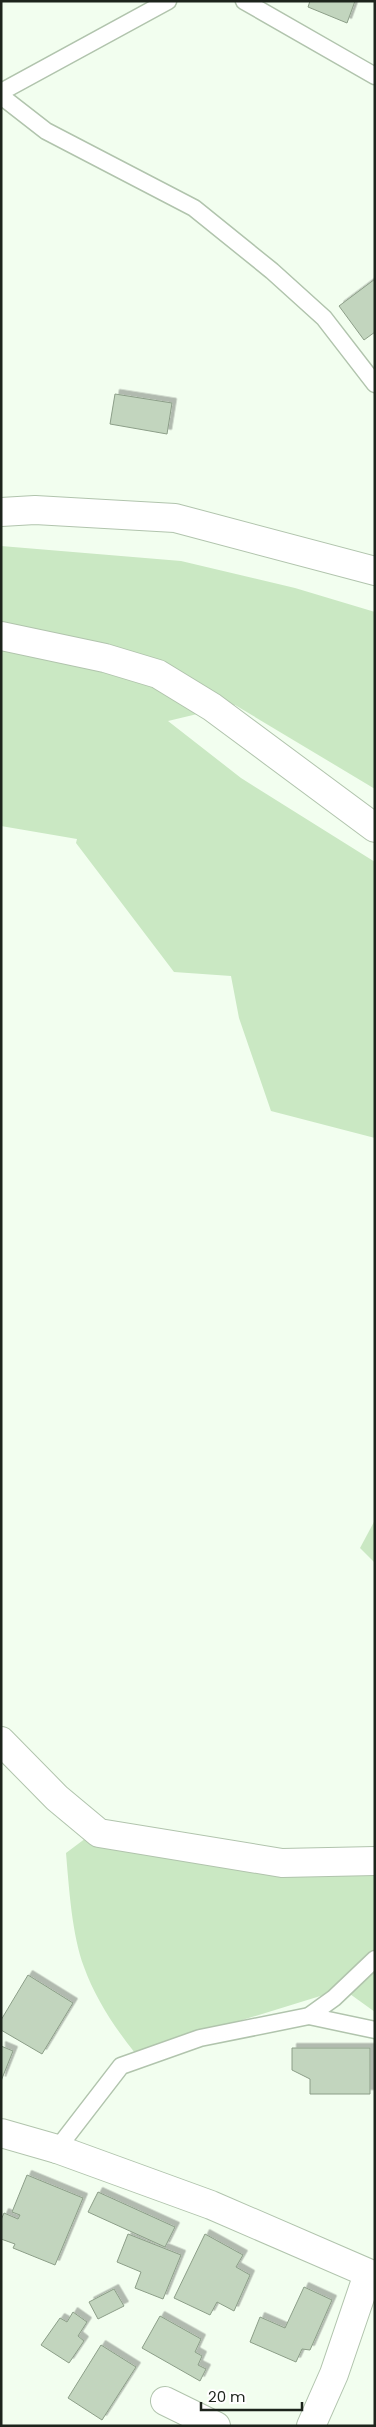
<svg xmlns="http://www.w3.org/2000/svg" width="376" height="2427" font-family="Poppins,sans-serif">
  <defs>
    <filter id="shadow"><feDropShadow dx="4.5" dy="-4.5" stdDeviation="0" flood-color="#0004"/></filter>
  </defs>
  <rect width="100%" height="100%" fill="#f2feef"/>
  <g fill="#cae8c3">
    <path d="M1,546L181,561L295,588L375,612V789L235,705L168,721L241,778L375,862V1138L271,1111L239,1018L231,976L174,972L76,843L77,839L1,826Z"/>
    <path d="M375,1520V1563L360,1548Z"/>
    <path d="M90,1835L375,1858V2012L343,1989L135,2053C115,2028 95,1998 84,1967C72,1935 69,1888 66,1853Z"/>
  </g>
  <g fill="#c2d5be" stroke="#8c9e88" filter="url(#shadow)">
    <path d="M310,1H355L347,23L308,7Z"/>
    <path d="M375,279V332L364,340L339,306Z"/>
    <path d="M115,394L172,403L167,434L110,424Z"/>
    <path d="M28,1975L73,2003L42,2054L1,2030V2020Z"/>
    <path d="M1,2046L13,2051L1,2081Z"/>
    <path d="M292,2048H370V2094H310V2079L292,2070Z"/>
    <path d="M27,2175L83,2198L55,2265L13,2248L15,2244L1,2239V2220L4,2213L18,2219L20,2215L12,2212Z"/>
    <path d="M98,2192L175,2227L165,2247L88,2212Z"/>
    <path d="M128,2234L181,2255L163,2299L135,2288L141,2272L117,2262Z"/>
    <path d="M205,2234L243,2255L236,2267L250,2275L234,2311L217,2302L210,2315L174,2298Z"/>
    <path d="M304,2287L332,2300L310,2350L302,2349L296,2362L250,2342L260,2317L285,2328Z"/>
    <path d="M114,2289L124,2306L98,2319L89,2302Z"/>
    <path d="M73,2312L87,2322L78,2336L84,2341L69,2363L41,2345L60,2318L67,2322Z"/>
    <path d="M160,2316L201,2339L195,2352L202,2356L198,2365L206,2369L200,2381L142,2348Z"/>
    <path d="M101,2345L136,2367L102,2420L68,2398Z"/>
  </g>
  <g fill="none" stroke-linecap="round" stroke-linejoin="round">
    <g stroke="#b1c4ad" stroke-width="19">
      <g id="service">
        <path d="M244,1L375,76"/>
        <path d="M1,92L168,1"/>
        <path d="M1,96L46,131L194,208L272,271L324,318L375,384"/>
        <path d="M309,2016L375,2030"/>
        <path d="M57,2149L121,2066L200,2038L309,2016L334,1998L375,1959"/>
      </g>
    </g>
    <g stroke="#b1c4ad" stroke-width="30">
      <g id="minor">
        <path d="M1,636L105,658L158,674L212,707L375,828"/>
        <path d="M1,1741L57,1798L99,1833L282,1863L375,1861"/>
        <path d="M1,2133L57,2149"/>
        <path d="M165,2401L216,2426"/>
        <path d="M311,2426L334,2374L368,2274"/>
      </g>
    </g>
    <g stroke="#b1c4ad" stroke-width="30">
      <g id="tertiary">
        <path d="M1,512L35,510L175,518L375,571"/>
        <path d="M57,2149L211,2205L375,2276"/>
      </g>
    </g>
    <use href="#service" stroke="#fff" stroke-width="16"/>
    <use href="#minor" stroke="#fff" stroke-width="28"/>
    <use href="#tertiary" stroke="#fff" stroke-width="28"/>
  </g>
  <rect width="376" height="2427" fill="none" stroke="#1d241c" stroke-width="5"/>
  <path d="M201 2402v8h101v-8" fill="none" stroke="#1d241c" stroke-width="2.5"/>
  <text x="208" y="2402" font-size="15" fill="#1d241c" stroke="#ffffff" stroke-width="4" paint-order="stroke">20 m</text>
</svg>
